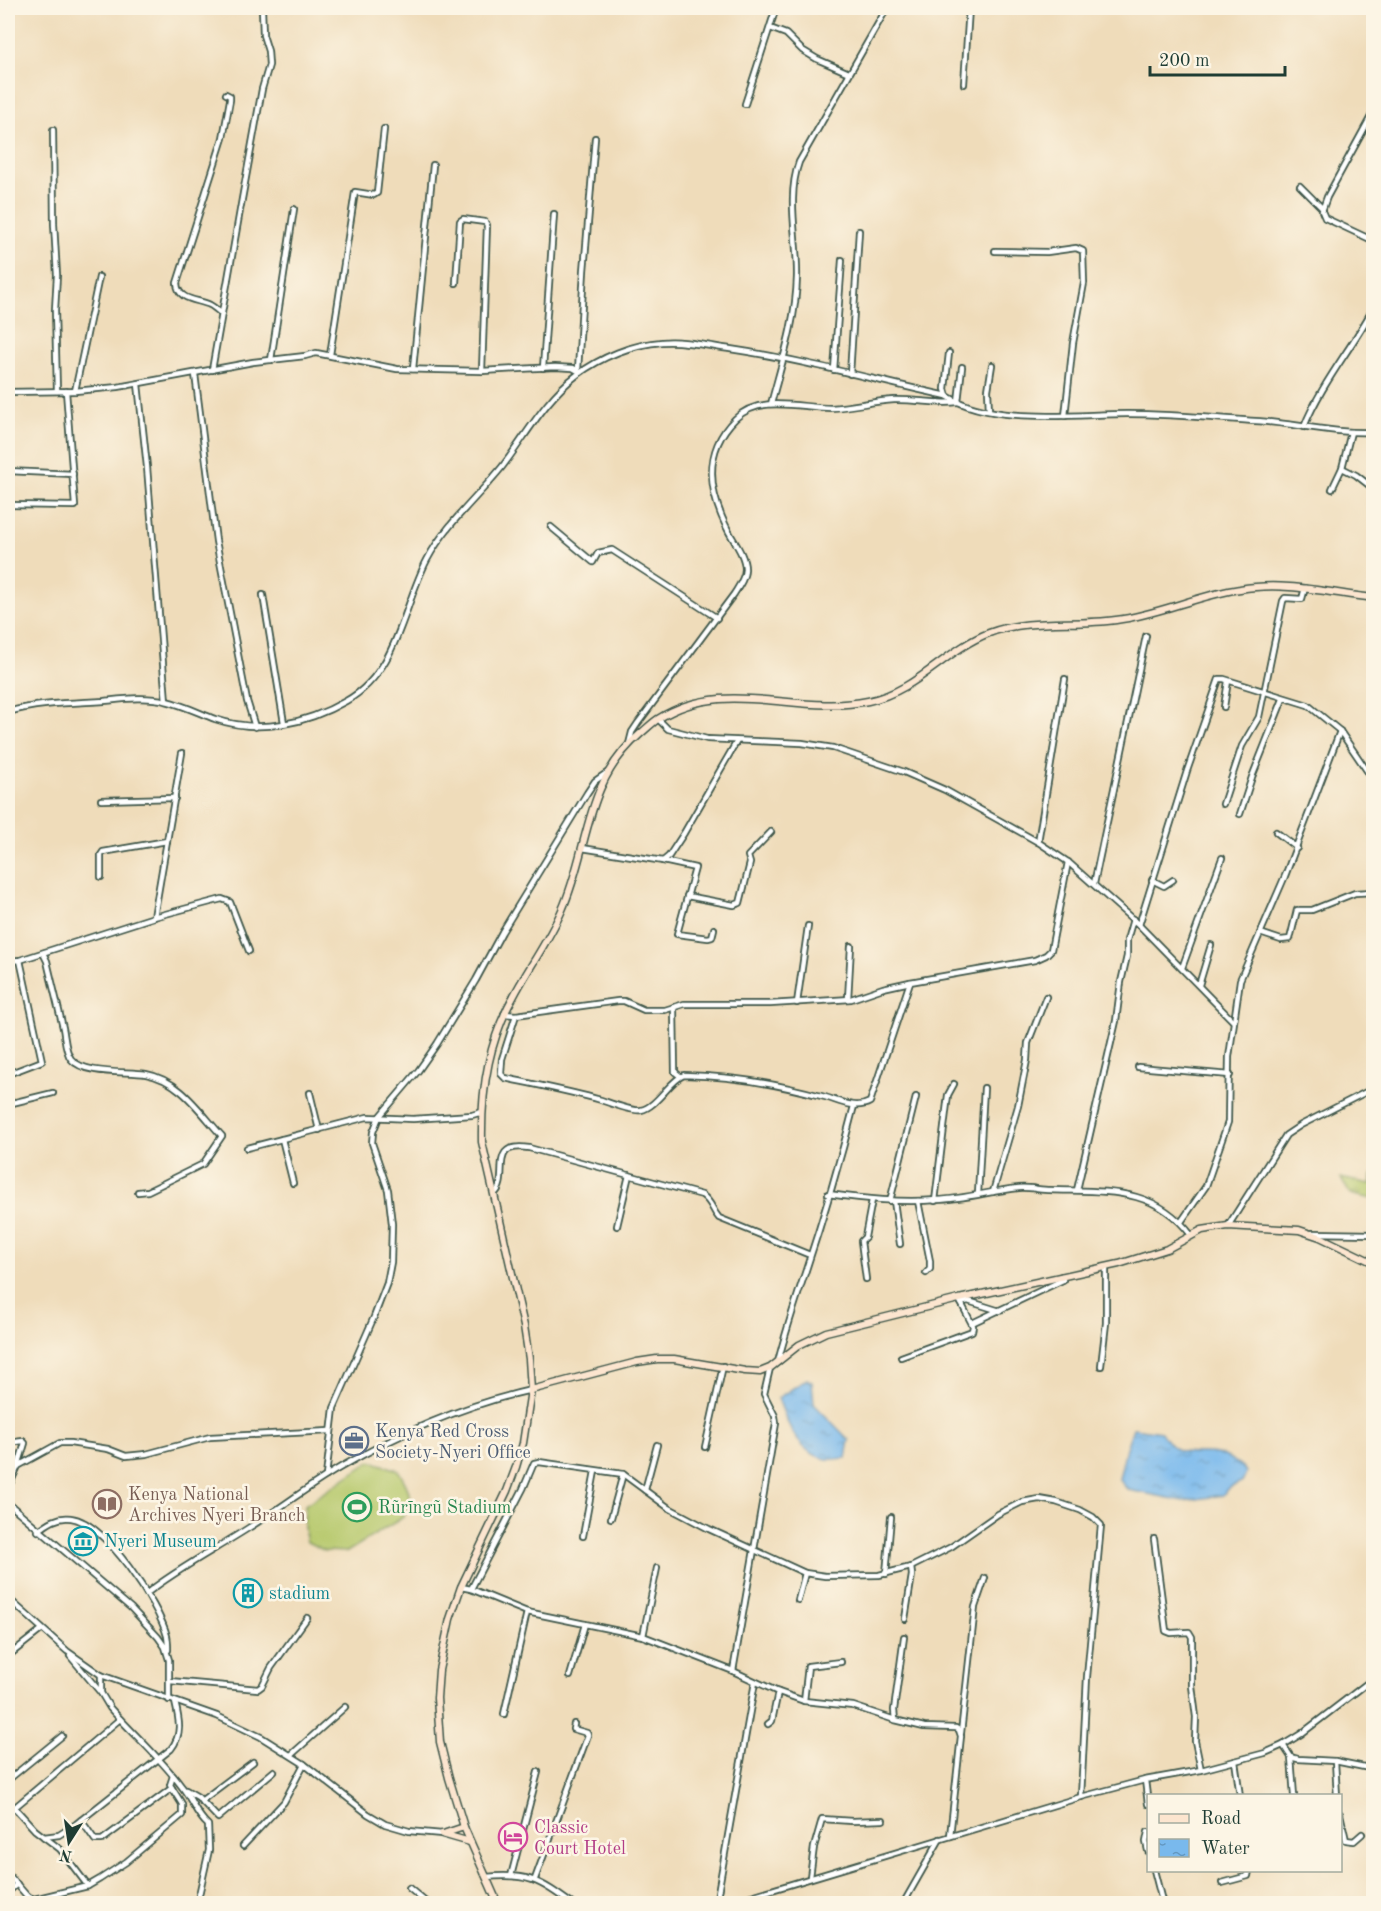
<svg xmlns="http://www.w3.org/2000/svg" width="1381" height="1911" font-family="'Old Standard TT',serif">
  <defs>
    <pattern id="grass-tufts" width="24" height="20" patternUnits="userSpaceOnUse" patternTransform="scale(1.5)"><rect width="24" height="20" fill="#b7c96d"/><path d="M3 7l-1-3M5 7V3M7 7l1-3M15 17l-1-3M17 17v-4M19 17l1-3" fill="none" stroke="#94a45a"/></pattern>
    <pattern id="water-ripples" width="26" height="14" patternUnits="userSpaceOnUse" patternTransform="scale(1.5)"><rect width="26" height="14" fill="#79b9ed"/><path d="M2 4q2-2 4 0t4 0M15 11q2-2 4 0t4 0" fill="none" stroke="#6398c1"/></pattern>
  </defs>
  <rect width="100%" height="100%" fill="#fcf5e5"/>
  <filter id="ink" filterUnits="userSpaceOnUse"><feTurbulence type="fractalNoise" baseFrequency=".0167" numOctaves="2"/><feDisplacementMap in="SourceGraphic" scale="12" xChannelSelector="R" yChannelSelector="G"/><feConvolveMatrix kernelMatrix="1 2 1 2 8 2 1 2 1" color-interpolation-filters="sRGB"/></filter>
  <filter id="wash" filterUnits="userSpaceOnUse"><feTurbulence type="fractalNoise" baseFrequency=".008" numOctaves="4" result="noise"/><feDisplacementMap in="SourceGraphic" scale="24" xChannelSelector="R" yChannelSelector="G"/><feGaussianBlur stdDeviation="1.35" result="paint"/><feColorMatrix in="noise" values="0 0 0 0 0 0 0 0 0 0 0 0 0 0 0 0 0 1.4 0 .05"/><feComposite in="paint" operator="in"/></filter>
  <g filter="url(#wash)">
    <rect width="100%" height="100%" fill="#efdcba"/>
    <path fill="url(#grass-tufts)" stroke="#6b8350" stroke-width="1.5" d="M1373,1173V1199L1350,1194L1341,1178L1370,1184Z"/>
    <path fill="#b7c96d" stroke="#6b8350" stroke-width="1.5" d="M371,1461L398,1470C408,1486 416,1501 402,1518L347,1552L325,1551L307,1542L304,1528L305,1505Z"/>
    <g fill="url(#water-ripples)" stroke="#4c7b90" stroke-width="1.5">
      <path d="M807,1379L812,1382L814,1404L849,1440L846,1458C840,1458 833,1460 827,1459C797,1453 787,1423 778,1398Z"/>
      <path d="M1133,1428L1161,1432C1181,1469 1205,1442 1232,1460C1238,1464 1242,1465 1246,1472L1243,1481L1227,1489L1223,1495L1184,1501L1128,1490L1119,1479L1126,1448Z"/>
    </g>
  </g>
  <g filter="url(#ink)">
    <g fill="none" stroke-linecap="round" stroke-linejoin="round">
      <g stroke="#3e5548" stroke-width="8">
        <g id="street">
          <path d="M770,28L786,34L802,50L817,59L849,73"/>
          <path d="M964,84L969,8"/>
          <path d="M745,104L776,8"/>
          <path d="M1374,111L1327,197L1322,211L1325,218L1374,241"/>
          <path d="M53,130L54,224L57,275L55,310L57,391"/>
          <path d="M1300,186L1322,208"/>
          <path d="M995,251L1047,252L1076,248L1083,251L1084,283L1073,343L1065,416"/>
          <path d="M456,283L460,221L463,219L485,222L487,225L482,371"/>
          <path d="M222,314C218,311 214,307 210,305C197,299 178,301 177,283L223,138L230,100V96L226,94"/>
          <path d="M330,355L355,192L374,195L377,193L384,129"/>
          <path d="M271,360L294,209"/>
          <path d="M543,368L554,214"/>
          <path d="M413,369L433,165"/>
          <path d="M212,370L242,199L262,89L269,65L268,51L263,35L262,8"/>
          <path d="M578,370L584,271L595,138"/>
          <path d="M834,370L842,260"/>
          <path d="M195,374L216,541L247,701L255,727"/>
          <path d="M850,374L859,231"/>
          <path d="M138,384L147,467L166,701"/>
          <path d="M75,391L99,277"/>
          <path d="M8,392L75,391L118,387L253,362L305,356L316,353L397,369L482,371L555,367L573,368L580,372"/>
          <path d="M947,396L945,389L949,353"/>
          <path d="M771,404C782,362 796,321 797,277C798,240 786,198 799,162L887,8"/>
          <path d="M989,411L988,390L992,365"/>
          <path d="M1304,427C1321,384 1352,348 1374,307"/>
          <path d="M1342,468L1356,475L1374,489"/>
          <path d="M8,471L73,474"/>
          <path d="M1332,489L1342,468L1351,432"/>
          <path d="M8,505L75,506L66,391"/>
          <path d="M551,527L593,562L598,553L612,550L717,618"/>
          <path d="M263,595L284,723"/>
          <path d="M1224,707L1228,681"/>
          <path d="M8,712C38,703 72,703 104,701C124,699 146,696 166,701C183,705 199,713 215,719C259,734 306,724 346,701C398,672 402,608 427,560C445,525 477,498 502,467C526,436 545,399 577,375C601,357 633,344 662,342C684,340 708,346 730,349C804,360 874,380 947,396C994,425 1075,414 1127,414C1170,414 1213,418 1255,421C1295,423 1334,434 1374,432"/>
          <path d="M658,719L668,729L707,739L802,743L833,748L904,772L945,790L1038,842L1068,862L1139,925L1233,1021"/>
          <path d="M629,744L632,732L638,723L734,594C739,586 745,578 745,569C745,556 735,543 729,532C709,494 702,452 735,419C760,394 800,408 831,408C853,407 873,401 894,400C915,399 936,405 958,402L962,367"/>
          <path d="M101,800L175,798"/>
          <path d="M1223,804L1242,746L1259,717L1283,601L1285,598L1302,599L1305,588"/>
          <path d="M1240,814L1252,777L1283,699"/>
          <path d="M1276,832L1297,848"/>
          <path d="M1038,842L1065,679"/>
          <path d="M582,848L663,861L669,856L684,833L737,741"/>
          <path d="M663,861L695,868L677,934L708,938L712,937L714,929"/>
          <path d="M101,877V855L103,852L167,841"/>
          <path d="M1152,880L1164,886L1173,880"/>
          <path d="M1094,884L1146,636"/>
          <path d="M687,896L734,905L740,903L750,863L748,856L771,832"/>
          <path d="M154,917L182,753"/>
          <path d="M1139,925L1187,771L1219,679H1224L1308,705L1340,731L1374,781"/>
          <path d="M1260,933L1281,940L1290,939L1297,910H1312L1355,893L1374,892"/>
          <path d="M43,953L47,961C52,983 58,1006 63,1028C65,1037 65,1051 71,1059C84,1075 126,1071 146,1074C180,1080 200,1112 222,1136L203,1164L148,1191L138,1192"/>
          <path d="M8,961L20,960L154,917L222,899L230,902L249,951"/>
          <path d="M1182,968L1222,858"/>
          <path d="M1199,985L1211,945"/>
          <path d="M848,999L851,946"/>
          <path d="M797,1003L808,926"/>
          <path d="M674,1007L675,1072L680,1076"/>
          <path d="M504,1014L516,1015L618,1001H624L644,1010H665L684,1004H770L851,999L883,988L910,982L1035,960L1046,955L1051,950L1068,862"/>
          <path d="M516,1015L502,1059L501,1074L505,1078C537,1085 569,1091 601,1100C610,1103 633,1112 641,1110C657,1107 670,1080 684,1075C733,1076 778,1084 825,1097C839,1101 856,1110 870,1102L910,982"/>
          <path d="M1138,1067L1230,1075"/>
          <path d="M8,1074L42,1061L20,960"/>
          <path d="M310,1093L319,1130"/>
          <path d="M8,1104L53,1093"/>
          <path d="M282,1139L293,1183"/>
          <path d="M247,1148L367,1117L413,1119L472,1115L482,1112"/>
          <path d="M1077,1190L1116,1021L1121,982L1127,956V940L1133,919"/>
          <path d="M993,1192L1018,1106L1027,1060L1028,1043L1046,997"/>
          <path d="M494,1194C512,1180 485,1141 529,1148L702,1195C713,1203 711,1209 719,1218L810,1255"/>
          <path d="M828,1194C865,1199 901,1203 937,1200C965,1199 991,1191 1019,1188C1029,1187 1040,1190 1050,1190C1106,1192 1154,1186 1191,1235"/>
          <path d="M978,1194L984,1088"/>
          <path d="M890,1201L916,1097"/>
          <path d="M894,1201L900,1244"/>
          <path d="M918,1201L930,1261V1269L926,1273"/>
          <path d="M935,1201L948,1095L954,1084"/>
          <path d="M1181,1222L1206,1186L1228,1122L1229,1057L1240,980L1285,876L1340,731"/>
          <path d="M617,1226L629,1175"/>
          <path d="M1228,1226L1286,1135L1301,1125L1374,1088"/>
          <path d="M1312,1233L1374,1234"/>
          <path d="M866,1279L861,1241L865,1237L872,1200"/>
          <path d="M961,1303L968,1301L1000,1311"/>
          <path d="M972,1323L1063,1280L1062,1276"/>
          <path d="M901,1357L972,1331L973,1326L959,1299"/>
          <path d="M778,1362C786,1330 796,1300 806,1270C824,1216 840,1161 854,1106"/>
          <path d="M1101,1366L1106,1323V1267"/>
          <path d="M8,1443L23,1441L25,1443L18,1466"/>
          <path d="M705,1447L723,1366"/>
          <path d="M326,1476L334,1408L374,1317L387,1283L391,1262L392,1224L388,1190L372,1143L373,1132L379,1117L418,1071L437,1044L476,980L502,932L587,793L595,781L608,772"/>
          <path d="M8,1488L18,1466L60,1443H70L108,1449L126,1456L146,1454L210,1437L330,1431"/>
          <path d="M645,1490L657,1445"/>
          <path d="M8,1503L131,1608L158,1637L165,1647L169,1660V1700"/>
          <path d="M611,1518L623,1474"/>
          <path d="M38,1531C48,1523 58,1516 71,1518C105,1522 159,1605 167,1636C168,1641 168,1646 168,1650"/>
          <path d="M583,1536L595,1471"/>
          <path d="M1154,1539L1166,1631L1171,1633L1189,1632L1192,1637V1686L1196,1717L1195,1741L1201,1770"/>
          <path d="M886,1574L891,1517"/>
          <path d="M461,1587L471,1589L527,1612L643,1636L733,1671L776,1691L804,1701L853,1706L895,1720L924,1727L956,1728L959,1730L961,1736L950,1836"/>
          <path d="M471,1589L523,1489L534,1463L539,1462L623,1474L669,1508L709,1529L805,1573L825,1576L879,1575L911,1567L951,1547L998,1514L1022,1502L1039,1499L1056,1502L1080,1510L1093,1517L1101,1525L1087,1677L1081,1797"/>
          <path d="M147,1593C179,1568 216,1549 250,1527C281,1508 310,1485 341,1467C400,1433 464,1405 531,1390"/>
          <path d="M8,1598L67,1651L101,1675L217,1716L261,1737L304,1764L368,1814L385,1824L409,1831L442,1834"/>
          <path d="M798,1600L805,1573"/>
          <path d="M905,1619L912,1575L911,1567"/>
          <path d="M643,1636L657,1568"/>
          <path d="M8,1656L41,1630"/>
          <path d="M70,1656L101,1693"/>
          <path d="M733,1671L776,1423L775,1416L764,1394L770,1368"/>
          <path d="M101,1675V1693L110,1708C133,1734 161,1758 182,1787C192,1799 196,1815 208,1825L209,1850L197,1904"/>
          <path d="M570,1676L585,1624"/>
          <path d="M170,1681L258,1689L262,1686L271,1668L307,1618"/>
          <path d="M804,1701L808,1666L841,1662"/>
          <path d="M504,1714L527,1612"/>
          <path d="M895,1720L894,1710L904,1637"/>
          <path d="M768,1724L772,1721L778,1692"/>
          <path d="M961,1733L975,1607L985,1578"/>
          <path d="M1283,1745L1291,1757L1298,1759L1335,1761L1374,1769"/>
          <path d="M291,1755L345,1707"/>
          <path d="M1291,1757L1294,1796"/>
          <path d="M1235,1761L1240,1796"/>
          <path d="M1335,1761L1337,1796"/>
          <path d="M8,1780L62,1736"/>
          <path d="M1145,1780L1148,1804"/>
          <path d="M186,1790L198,1797L218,1818L274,1771"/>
          <path d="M201,1801L253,1762"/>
          <path d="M14,1807L35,1830L60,1849L88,1886"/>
          <path d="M8,1813L120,1719"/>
          <path d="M1340,1814L1346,1840L1354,1841L1362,1834"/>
          <path d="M81,1820L95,1840H102L172,1788"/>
          <path d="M1148,1832L1146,1842L1148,1851"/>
          <path d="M44,1837L59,1835L76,1824L171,1749C183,1734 179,1719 175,1702"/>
          <path d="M243,1846L284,1802L304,1764"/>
          <path d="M1154,1870L1162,1901"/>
          <path d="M8,1874L27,1896L34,1899L88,1886L100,1879L126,1862L182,1815V1804L170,1785L173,1776"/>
          <path d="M511,1876L538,1772"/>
          <path d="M486,1877C528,1873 539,1880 572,1904"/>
          <path d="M810,1877L814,1847L822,1819L852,1821L883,1820"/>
          <path d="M535,1879L588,1735L587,1733L573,1729L574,1724"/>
          <path d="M1222,1883L1248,1876L1249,1870"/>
          <path d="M409,1888L428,1904"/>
          <path d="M8,1892L17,1884"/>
          <path d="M716,1904L755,1682"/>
          <path d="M725,1904L1081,1797L1145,1780L1201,1770L1265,1753L1283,1745L1301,1734L1374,1678"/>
          <path d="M903,1904L940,1839"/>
        </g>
      </g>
      <g stroke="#3e5548" stroke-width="9">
        <g id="secondary">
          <path d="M531,1390L637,1362L657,1359H674L745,1371L760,1372L770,1368L799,1345L826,1332L959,1299L1119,1264L1167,1249L1202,1230L1228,1226L1299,1230L1320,1237L1374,1263"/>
          <path d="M446,1833L464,1827"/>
          <path d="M442,1834L470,1842"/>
          <path d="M498,1904L464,1827L449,1778L440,1742L437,1698L439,1670L450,1619L461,1587L507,1491L516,1467L523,1443L531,1390L529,1359L524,1326L482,1142C481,1086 489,1038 517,990C532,963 550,938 562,910C590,847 583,784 640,734C646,729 652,723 658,719C726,676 796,716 868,701C917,691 945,650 989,633C1029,618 1074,626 1116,620C1158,615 1198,595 1240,589C1285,581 1329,593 1374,598"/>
        </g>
      </g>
      <use href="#street" stroke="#fff" stroke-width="4.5"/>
      <use href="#secondary" stroke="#fce5cf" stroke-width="6"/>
    </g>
  </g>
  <defs>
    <g id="office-ring" transform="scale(1.5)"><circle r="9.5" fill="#fcf5e5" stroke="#5c6f8a" stroke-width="1.5"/><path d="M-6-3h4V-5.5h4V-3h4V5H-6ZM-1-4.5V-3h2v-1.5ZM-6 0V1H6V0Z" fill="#5c6f8a"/></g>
    <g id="library-ring" transform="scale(1.5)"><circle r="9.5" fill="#fcf5e5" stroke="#8d6e63" stroke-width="1.5"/><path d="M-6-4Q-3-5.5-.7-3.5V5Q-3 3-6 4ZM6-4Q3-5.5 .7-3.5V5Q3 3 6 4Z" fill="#8d6e63"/></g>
    <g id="stadium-ring" transform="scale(1.5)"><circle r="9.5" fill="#fcf5e5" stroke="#2e9e5b" stroke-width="1.5"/><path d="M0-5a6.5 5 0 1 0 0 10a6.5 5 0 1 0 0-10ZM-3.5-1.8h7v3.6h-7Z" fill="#2e9e5b"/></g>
    <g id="museum-ring" transform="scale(1.5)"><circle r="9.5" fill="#fcf5e5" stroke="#0f9aa8" stroke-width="1.5"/><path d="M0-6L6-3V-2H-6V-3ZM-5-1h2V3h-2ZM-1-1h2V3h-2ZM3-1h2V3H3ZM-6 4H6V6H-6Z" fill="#0f9aa8"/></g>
    <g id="building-ring" transform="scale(1.5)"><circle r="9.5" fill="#fcf5e5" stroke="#0f9aa8" stroke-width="1.5"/><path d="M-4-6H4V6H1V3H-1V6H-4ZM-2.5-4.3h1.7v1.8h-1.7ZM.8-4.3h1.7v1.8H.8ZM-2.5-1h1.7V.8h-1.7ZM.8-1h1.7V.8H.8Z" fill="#0f9aa8"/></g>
    <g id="hotel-ring" transform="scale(1.5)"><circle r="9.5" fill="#fcf5e5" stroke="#d1479c" stroke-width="1.5"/><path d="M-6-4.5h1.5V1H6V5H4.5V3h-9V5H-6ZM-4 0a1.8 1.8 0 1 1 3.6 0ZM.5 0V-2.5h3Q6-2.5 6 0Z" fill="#d1479c"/></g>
  </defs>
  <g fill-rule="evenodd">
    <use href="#office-ring" x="354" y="1441"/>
    <use href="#library-ring" x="107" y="1504"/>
    <use href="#stadium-ring" x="357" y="1507"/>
    <use href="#museum-ring" x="83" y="1541"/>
    <use href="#building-ring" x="248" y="1593"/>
    <use href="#hotel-ring" x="513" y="1837"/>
  </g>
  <g text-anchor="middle" stroke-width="5" stroke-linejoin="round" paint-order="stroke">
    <g font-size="18" fill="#4e5e75" stroke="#fcf5e5" text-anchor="start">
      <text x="375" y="1437">Kenya Red Cross<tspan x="375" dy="21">Society-Nyeri Office</tspan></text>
    </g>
    <g font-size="18" fill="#785e54" stroke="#fcf5e5" text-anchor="start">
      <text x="128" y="1500">Kenya National<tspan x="128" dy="21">Archives Nyeri Branch</tspan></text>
    </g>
    <g font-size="18" fill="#27864d" stroke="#fcf5e5" text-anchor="start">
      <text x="378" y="1513">Rũrĩngũ Stadium</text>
    </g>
    <g font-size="18" fill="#0d838f" stroke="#fcf5e5" text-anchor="start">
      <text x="104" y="1547">Nyeri Museum</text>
      <text x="269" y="1599">stadium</text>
    </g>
    <g font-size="18" fill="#b23c85" stroke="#fcf5e5" text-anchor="start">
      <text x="534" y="1833">Classic<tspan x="534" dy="21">Court Hotel</tspan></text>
    </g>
  </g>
  <rect width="1381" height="1911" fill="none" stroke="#fcf5e5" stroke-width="30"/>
  <rect x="1147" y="1794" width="195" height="78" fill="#fcf5e5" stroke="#a4ab9e" stroke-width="1.5"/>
  <rect x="1159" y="1814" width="30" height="9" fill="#fce5cf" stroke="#a4ab9e" stroke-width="1.5"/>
  <text x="1201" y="1824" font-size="18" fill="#1f3d34">Road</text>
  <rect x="1159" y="1839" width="30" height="18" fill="url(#water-ripples)" stroke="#a4ab9e" stroke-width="1.5"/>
  <text x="1201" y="1854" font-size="18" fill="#1f3d34">Water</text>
  <g transform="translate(69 1842) rotate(192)" stroke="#fcf5e5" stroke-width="4.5" paint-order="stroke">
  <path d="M0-4.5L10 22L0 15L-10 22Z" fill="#1f3d34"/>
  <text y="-9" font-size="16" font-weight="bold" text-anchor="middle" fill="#1f3d34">N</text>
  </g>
  <path d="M1150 66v9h135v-9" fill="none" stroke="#1f3d34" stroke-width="3"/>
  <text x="1159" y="66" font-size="18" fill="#1f3d34" stroke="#fcf5e5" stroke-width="4.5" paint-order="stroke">200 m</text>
</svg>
